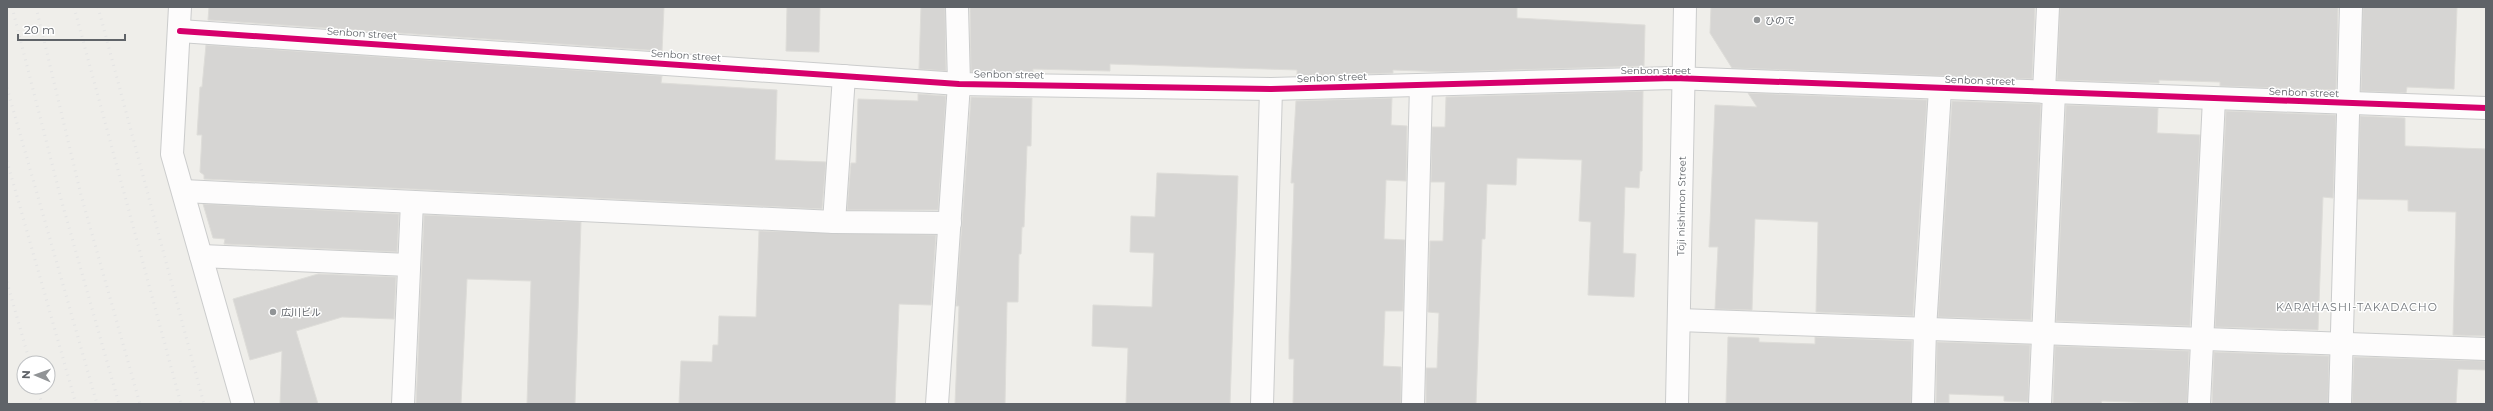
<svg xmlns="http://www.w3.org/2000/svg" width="2493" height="411" font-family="Montserrat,'Noto Sans JP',sans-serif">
  <rect width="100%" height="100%" fill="#efeeea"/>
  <g fill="#d6d5d3" stroke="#deddd9">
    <path d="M209,7H664L662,51L208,20Z"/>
    <path d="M787,7H820L819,52L786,51Z"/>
    <path d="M921,7H945L946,71L919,69Z"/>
    <path d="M970,7H1517V18L1645,25L1644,66L1447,72L1393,70V73L1297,76V70L1110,64V71L1033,69V73L971,72Z"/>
    <path d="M1711,7H2035L2032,79L1732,68L1710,33Z"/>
    <path d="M2060,7H2338L2336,90L2220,86V82L2159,80V83L2057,80Z"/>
    <path d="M2363,7H2457L2454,89L2407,87L2406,93L2361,91Z"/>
    <path d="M206,45L662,76L661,83L777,90L775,160L826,162L822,209L204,179V175L200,172L202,135H197L200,87H202Z"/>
    <path d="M1643,91L1642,171H1640L1639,188L1625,187L1623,253L1636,254L1634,297L1588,295L1591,222L1579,221L1582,160L1517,158L1516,185L1487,184L1485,239H1482L1476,404H1426V368H1437L1439,313L1428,312L1430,241H1443L1445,182H1431L1432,127H1445L1446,97Z"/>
    <path d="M1748,93L1927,100L1913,316L1816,312L1818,222L1755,219L1752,310L1715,309L1718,247H1709L1715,105L1757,107Z"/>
    <path d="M918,94L946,96L938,210H847L851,163H856L858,99L918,101Z"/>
    <path d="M971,97L1032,98L1031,146H1027L1024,227H1022L1021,254H1019L1018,302H1007L1005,404H955L959,306H956Z"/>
    <path d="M1392,98L1391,125L1407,126L1406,181L1386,180L1384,239L1405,240L1403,311H1385L1383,366L1401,367V404H1293L1294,359H1289V336L1294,183H1291L1296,101Z"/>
    <path d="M1952,101L2041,104L2031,320L1938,317Z"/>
    <path d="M2066,105L2158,108L2157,133L2200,135L2190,326L2056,321Z"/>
    <path d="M2226,111L2336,115L2333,198L2323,197L2318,330L2215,327Z"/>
    <path d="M2360,116L2405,118V146L2486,149V336L2453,335L2456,212L2408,211V200L2358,199Z"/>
    <path d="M1157,173L1238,176L1230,404H1126L1128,348L1092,346L1093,305L1152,307L1154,253L1130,252L1131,216L1155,217Z"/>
    <path d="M203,204L399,214L397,252L224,244L225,239L213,238Z"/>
    <path d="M424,215L581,222L575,404H527L531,281L467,279L461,404H416Z"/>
    <path d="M759,231L936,235L931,305L899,304L895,404H679L681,361L712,362L713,345H718L719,316L756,317Z"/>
    <path d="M318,274L396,277L394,319L342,317L296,331L318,404H280L282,351L250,360L233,299Z"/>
    <path d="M1728,337L1759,338V342L1815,344V337L1912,341L1911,404H1726Z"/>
    <path d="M1937,342L2030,345L2028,402L2004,401V396L1949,394V403H1936Z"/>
    <path d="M2055,346L2189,351L2187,404L2102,401L2101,404H2053Z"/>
    <path d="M2214,352L2329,356L2328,404H2212Z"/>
    <path d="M2354,357L2486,361V370L2458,369L2456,404H2352Z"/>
  </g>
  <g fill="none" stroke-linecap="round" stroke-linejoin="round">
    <g stroke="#cbcccc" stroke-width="24">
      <g id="minor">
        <path d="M180,7L172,154L243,404"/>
        <path d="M180,31L959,84L1271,89L1674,78L2486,108"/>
        <path d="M2044,92L2048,7"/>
        <path d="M183,191L834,222L950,223"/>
        <path d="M834,222L844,76"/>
        <path d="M201,256L409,265"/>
        <path d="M1679,320L2486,349"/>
        <path d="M403,404L412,202"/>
        <path d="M937,404L959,84L957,7"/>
        <path d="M1262,404L1271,89"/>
        <path d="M1413,404L1421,85"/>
        <path d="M1677,404L1685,7"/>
        <path d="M1923,404L1925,329L1940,89"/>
        <path d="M2040,404L2054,93"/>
        <path d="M2199,404L2214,99"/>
        <path d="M2340,404L2351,7"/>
      </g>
    </g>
    <use href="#minor" stroke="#fdfcfc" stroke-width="22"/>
    <g stroke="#e4e4e4" stroke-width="3" stroke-dasharray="1 5" stroke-linecap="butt">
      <path d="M12,7L61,199L119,404"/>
      <path d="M36,7L81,195L140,404"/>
      <path d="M74,7L181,404"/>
      <path d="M98,7L204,404"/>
      <path d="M7,88L97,404"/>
      <path d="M7,161L76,404"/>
      <path d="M7,282L30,363"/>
      <path d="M37,387L42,404"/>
    </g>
    <g stroke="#fff" stroke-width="8">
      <path id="cycleway" d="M180,31L959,84L1271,89L1674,78L2486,108"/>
    </g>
    <use href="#cycleway" stroke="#d6006c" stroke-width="6"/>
  </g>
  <g fill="#919496" stroke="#fff" stroke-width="1.5">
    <circle cx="1757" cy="20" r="4"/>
    <circle cx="273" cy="312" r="4"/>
  </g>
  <g text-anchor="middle" stroke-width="3" stroke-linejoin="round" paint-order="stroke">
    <g font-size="10" fill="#5f6368" stroke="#fff" text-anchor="start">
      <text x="1765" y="24">ひので</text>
      <text x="281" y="316">広川ビル</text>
    </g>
    <g font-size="10" fill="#5f6368" stroke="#fff">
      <text transform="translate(362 33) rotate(4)" y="4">Senbon street</text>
      <text transform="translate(686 55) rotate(4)" y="4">Senbon street</text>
      <text x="1656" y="74">Senbon street</text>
      <text transform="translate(1009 74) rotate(1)" y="4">Senbon street</text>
      <text transform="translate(1332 77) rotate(-2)" y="4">Senbon street</text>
      <text transform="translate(1980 80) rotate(2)" y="4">Senbon street</text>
      <text transform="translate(2304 92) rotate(2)" y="4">Senbon street</text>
      <text transform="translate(1681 206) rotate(-89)" y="4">Tōji nishimon Street</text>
    </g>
    <g font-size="11" letter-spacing="1" fill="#70757a" stroke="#fff">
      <text x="2357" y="311">KARAHASHI-TAKADACHO</text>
    </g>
  </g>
  <rect width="2493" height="411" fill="none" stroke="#5f6368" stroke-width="16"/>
  <g transform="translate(36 375) rotate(272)"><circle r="19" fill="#ffffff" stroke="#bfc1c3"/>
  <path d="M0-3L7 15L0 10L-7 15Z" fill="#919496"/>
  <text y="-6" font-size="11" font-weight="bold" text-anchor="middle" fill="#5f6368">N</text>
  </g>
  <path d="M18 34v6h107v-6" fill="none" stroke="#5f6368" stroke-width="2"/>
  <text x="24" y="34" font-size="12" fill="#5f6368" stroke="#ffffff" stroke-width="3" paint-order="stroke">20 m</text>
</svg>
